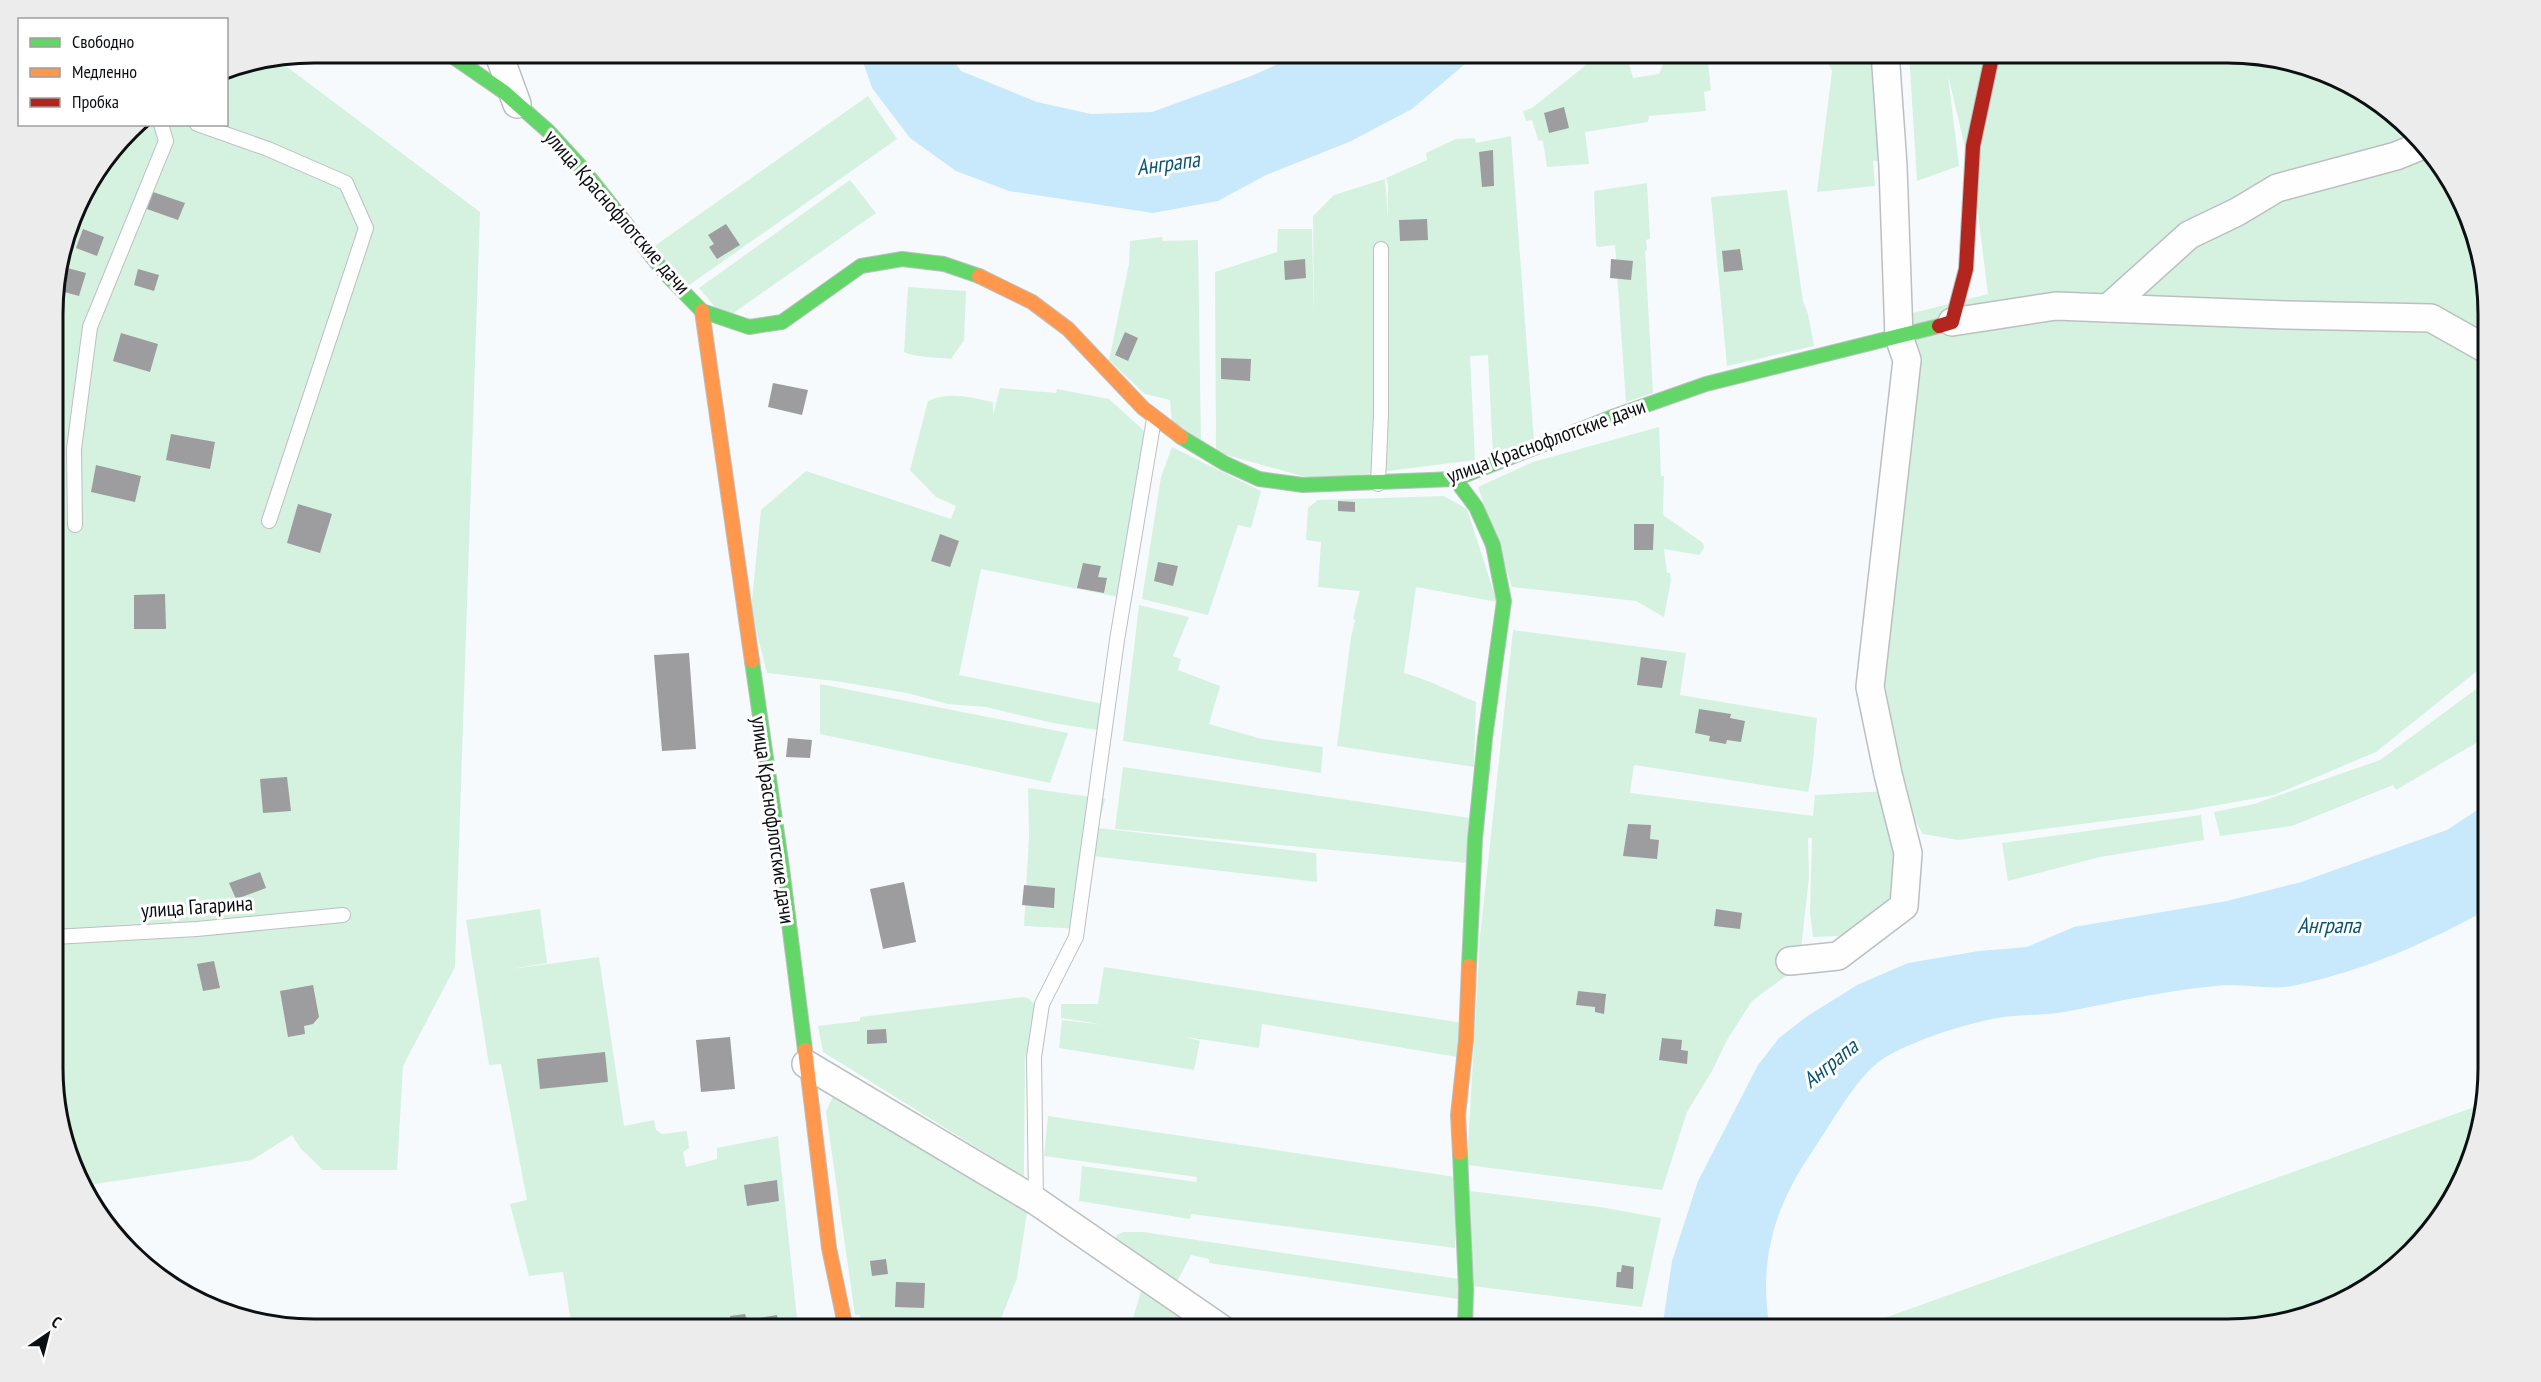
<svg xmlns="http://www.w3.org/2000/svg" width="2541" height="1382" font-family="'PT Sans Narrow',sans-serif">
  <rect width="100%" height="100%" fill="#f7fafc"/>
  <g fill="#d4f2df">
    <path d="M1601,53H1626L1633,78L1659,74L1667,55L1658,62L1650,53H1707L1711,90L1704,92L1706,111L1649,116L1648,122L1585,132L1589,164L1547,167L1543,141L1538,140L1532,120L1526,121L1523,111L1532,108Z"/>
    <path d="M1824,53H1882L1890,160L1873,161L1875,186L1817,192L1832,71Z"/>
    <path d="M1909,53H2227L2343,80L2400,118L2444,169L2486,280L2487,663L2376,752L2274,795L2190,810L1958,840L1923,834L1915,821L1892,729L1883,674L1909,314L1988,294L1975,190L1948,75L1959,166L1917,181Z"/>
    <path d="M278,60L480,212L455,967L403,1066L397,1170H323L301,1149L292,1135L252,1160L83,1186L72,1168L55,1102L53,297L80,198L136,125L226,124L227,70Z"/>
    <path d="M868,96L897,139L685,288L653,247Z"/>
    <path d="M1511,136L1534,441L1493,455L1488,355L1470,356L1475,460L1316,480L1216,452L1215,272L1277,252L1278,229H1312L1314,321L1313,216L1334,195L1385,179L1388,218V185L1386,178L1427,160L1426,153L1456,139L1475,138L1476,143Z"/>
    <path d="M850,180L876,213L725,319L699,288Z"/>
    <path d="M1647,183L1650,239L1646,240L1647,250L1645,251L1653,393L1626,402L1615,245L1598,247L1596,245L1594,191Z"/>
    <path d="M1787,190L1803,301L1808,314L1814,346L1727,366L1711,197Z"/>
    <path d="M1162,237L1163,241L1198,240L1201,448L1172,425L1170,400L1145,394L1109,360L1129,264L1130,241Z"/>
    <path d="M908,287L966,291L964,340L951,359C937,357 916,358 904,352Z"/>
    <path d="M1000,388L1056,393L1057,389L1109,399L1152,438L1123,598L981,569L959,675L1113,706L1110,732L1053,723L986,707L948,704L907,693L835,681L767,673L751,610L761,510L806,471L951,519L956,506L936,497L910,470L928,401C950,391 971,398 993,402V415Z"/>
    <path d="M1659,427L1661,476H1664L1663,515L1703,543L1704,548L1699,555L1664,549L1667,573H1670L1671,580L1664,617L1636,601L1512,587L1478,487L1533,462Z"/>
    <path d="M1172,447L1261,491L1251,528L1238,525L1208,615L1142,599L1161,477Z"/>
    <path d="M1444,496L1467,509L1497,602L1416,587L1404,673C1429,680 1452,692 1476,702L1474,767L1337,746L1351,637L1355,620L1353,619L1360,591L1318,587L1321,542L1306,540L1308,508L1318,500Z"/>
    <path d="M1139,605L1189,617L1173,656L1181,659L1178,670L1220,686L1209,724L1262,739L1323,747L1321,773L1123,741Z"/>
    <path d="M1513,630L1686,653L1680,695L1817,718C1814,743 1814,767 1808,792L1634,765L1630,793L1813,816L1815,795L1887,791L1912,846L1886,916L1840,936L1813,937L1810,912L1812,838H1808L1809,877L1800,958L1791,972L1752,1001L1727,1040L1712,1071L1687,1112L1662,1190L1467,1165L1480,937Z"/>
    <path d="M2487,681L2488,736L2396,790L2393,785L2292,826L2220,836L2214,812L2254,804L2380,760Z"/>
    <path d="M820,684L1068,733L1050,783L820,734Z"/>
    <path d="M1123,767L1470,818L1467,863L1115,829Z"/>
    <path d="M1028,788L1105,799L1098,828L1316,853L1317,882L1092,856L1081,929L1024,926L1029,836Z"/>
    <path d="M2201,815L2204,840L2100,857L2008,881L2002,843Z"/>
    <path d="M540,909L547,963L505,970L599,957L624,1126L654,1120L656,1130L662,1134L687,1131L689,1148L683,1152L686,1167L717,1159V1148L778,1136L798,1329H572L563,1272L529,1276L510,1204L527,1200L501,1064L489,1065L466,920Z"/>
    <path d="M1104,967L1463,1023L1457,1057L1262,1024L1259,1048L1186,1037L1200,1041L1194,1070L1059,1048L1062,1020L1105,1025L1061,1018V1004H1098Z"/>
    <path d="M1022,997L1028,998L1037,1006L1025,1059L1024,1177L823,1052L818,1026L860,1021V1017Z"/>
    <path d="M834,1094L1028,1206L1017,1278L997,1329H862L860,1315H855L826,1112Z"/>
    <path d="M2480,1105L2461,1184L2423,1241L2372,1286L2311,1316L2244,1329H1863L1862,1326Z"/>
    <path d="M1048,1116L1456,1177L1455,1248L1191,1214L1190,1219L1079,1201L1082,1166L1196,1182L1197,1177L1044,1156Z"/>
    <path d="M1470,1191L1600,1207L1661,1218L1642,1307L1472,1286Z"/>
    <path d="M1123,1232H1143L1459,1279L1458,1299L1209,1263V1259L1191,1255L1174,1287L1113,1243L1117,1235Z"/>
    <path d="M1143,1284L1191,1317L1188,1329H1130Z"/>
  </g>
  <g fill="#c8e9fb">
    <path d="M860,53H948L961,71L1037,102L1091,114L1152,112L1251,76L1303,53H1478L1412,109L1349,142L1266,175L1218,201L1153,213L1009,191L956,171L910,138L872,88Z"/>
    <path d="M2488,803V909C2427,943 2361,972 2292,986C2271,990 2247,984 2226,985C2171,989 2117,1002 2064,1012C2042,1016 2020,1014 1998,1018C1967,1023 1900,1044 1876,1064C1855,1081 1828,1128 1812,1152C1774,1207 1758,1262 1770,1329H1662L1672,1261L1698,1181L1758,1065L1779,1038L1806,1017L1857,985L1908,963L1979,951L2027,947L2074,927L2227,901L2301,882L2447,830Z"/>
  </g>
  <g fill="#9d9c9e">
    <path d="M1564,107L1569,128L1549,133L1544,113Z"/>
    <path d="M1493,150L1494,186L1482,187L1479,152Z"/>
    <path d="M153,192L185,203L178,220L147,209Z"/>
    <path d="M1427,219L1428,240L1400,241L1399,220Z"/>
    <path d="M726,224L740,245L717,259L709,247L714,244L708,235Z"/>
    <path d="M83,229L104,237L97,256L76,248Z"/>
    <path d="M1740,249L1743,270L1724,272L1722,251Z"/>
    <path d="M1305,259L1306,278L1285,280L1284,261Z"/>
    <path d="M1611,259L1633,261L1631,280L1610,278Z"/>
    <path d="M64,267L86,273L79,296L57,290Z"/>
    <path d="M138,269L159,275L154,291L134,285Z"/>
    <path d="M1125,332L1138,338L1128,361L1115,355Z"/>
    <path d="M121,333L158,344L150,372L113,361Z"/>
    <path d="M1221,358L1251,359L1250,381L1221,379Z"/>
    <path d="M773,383L808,390L802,415L768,407Z"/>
    <path d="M171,434L215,442L210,469L166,460Z"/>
    <path d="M96,465L141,476L135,502L91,492Z"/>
    <path d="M1338,501L1355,502V512L1338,511Z"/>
    <path d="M298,504L332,514L320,553L287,543Z"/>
    <path d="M1634,524H1654L1653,550H1634Z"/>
    <path d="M940,534L959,541L950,567L931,561Z"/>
    <path d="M1158,562L1178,566L1173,586L1154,581Z"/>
    <path d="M1083,563L1101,566L1098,577L1107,578L1104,593L1077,588Z"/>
    <path d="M165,594L166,629H134V595Z"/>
    <path d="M689,653L696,749L662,751L654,655Z"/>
    <path d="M1641,657L1667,661L1662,688L1637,685Z"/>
    <path d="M1699,709L1731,714L1730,718L1745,721L1741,742L1727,740L1726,744L1709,741L1710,736L1695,733Z"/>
    <path d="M788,738L812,740L810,758L786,757Z"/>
    <path d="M287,777L291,811L263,813L260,779Z"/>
    <path d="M1628,824L1651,825L1650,839L1659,840L1657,859L1623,856Z"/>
    <path d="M260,872L266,888L236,899L229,883Z"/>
    <path d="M904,882L916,942L883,949L870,889Z"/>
    <path d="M1024,885L1055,888L1054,908L1022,905Z"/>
    <path d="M1716,909L1742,913L1740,929L1714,926Z"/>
    <path d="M214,961L220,988L203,991L197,964Z"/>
    <path d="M313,985L319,1017L313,1024L304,1026L305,1034L288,1037L280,991Z"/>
    <path d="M1578,991L1606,994L1604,1014L1595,1012V1007L1576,1005Z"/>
    <path d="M886,1029L887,1043L867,1044V1030Z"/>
    <path d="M730,1037L735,1089L701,1092L696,1040Z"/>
    <path d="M1662,1038L1682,1040L1681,1050L1688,1051L1687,1064L1659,1060Z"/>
    <path d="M605,1052L608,1082L540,1089L537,1059Z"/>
    <path d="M777,1180L779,1201L747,1206L744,1185Z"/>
    <path d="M886,1259L888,1274L872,1276L870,1261Z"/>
    <path d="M1622,1265L1634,1267L1633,1289L1616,1287L1617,1272H1621Z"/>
    <path d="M896,1282L925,1283L924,1308L895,1307Z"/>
    <path d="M745,1314L747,1320L777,1315L779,1329H732L730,1316Z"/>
  </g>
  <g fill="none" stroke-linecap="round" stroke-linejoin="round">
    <g stroke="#bcbfc2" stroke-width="16">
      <g id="lane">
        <path d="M197,124L268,149L346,183L366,228L269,521"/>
        <path d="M1378,484L1381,414V249"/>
        <path d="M75,525L74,449L90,327L166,141L161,124"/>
        <path d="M54,937L197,929L343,915"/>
        <path d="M1036,1201L1034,1057L1042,1004L1076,937L1117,640L1154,419"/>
      </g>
    </g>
    <g stroke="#bcbfc2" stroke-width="30">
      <g id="street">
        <path d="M498,52L517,104"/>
        <path d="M2108,308L2189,235L2237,212L2277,188L2396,156L2423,145"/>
        <path d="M1952,322L2056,306L2285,315L2431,318L2486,349"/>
        <path d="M1790,961L1838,956L1904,906L1908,853L1888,774L1870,687L1907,360L1899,337L1893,166L1885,52"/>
        <path d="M806,1064L1036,1201L1222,1329"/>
      </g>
    </g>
    <g stroke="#bcbfc2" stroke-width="16">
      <g id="fast">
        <path d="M446,52L504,92L548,131L581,167L665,273L702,311L749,327L782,322L861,266L902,259L944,264L979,276"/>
        <path d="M1181,437L1224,463L1259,479L1303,485L1455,479L1615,416L1706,384L1939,326"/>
        <path d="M1455,479L1476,507L1493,545L1504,601L1485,738L1475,839L1469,966"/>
        <path d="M752,661L782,868L805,1050"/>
        <path d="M1460,1153L1466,1289L1465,1329"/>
      </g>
    </g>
    <g stroke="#bcbfc2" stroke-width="16">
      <g id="slow">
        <path d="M979,276L1032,302L1068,329L1143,408L1181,437"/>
        <path d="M702,311L752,661"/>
        <path d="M805,1050L829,1248L846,1329"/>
        <path d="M1460,1153L1458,1115L1466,1040L1469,966"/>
      </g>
    </g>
    <g stroke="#bcbfc2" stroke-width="16">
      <path id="jam" d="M1939,326L1952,322L1966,269L1973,146L1993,52"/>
    </g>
    <use href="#lane" stroke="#fefeff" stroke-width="14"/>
    <use href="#street" stroke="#fefeff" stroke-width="27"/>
    <use href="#fast" stroke="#63d668" stroke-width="14"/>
    <use href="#slow" stroke="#ff974d" stroke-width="14"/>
    <use href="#jam" stroke="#b3261e" stroke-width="14"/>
  </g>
  <g text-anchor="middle" stroke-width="6" stroke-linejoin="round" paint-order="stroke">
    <g font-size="21" fill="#0d1013" stroke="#fff">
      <text transform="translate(617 212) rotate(49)" y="7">улица Краснофлотские дачи</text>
      <text transform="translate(1546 441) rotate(-20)" y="7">улица Краснофлотские дачи</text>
      <text transform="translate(773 820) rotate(82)" y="7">улица Краснофлотские дачи</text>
      <text transform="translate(197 907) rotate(-4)" y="7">улица Гагарина</text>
    </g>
    <g font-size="22" font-style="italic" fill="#085472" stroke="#fff">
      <text transform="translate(1168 163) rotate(-8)" y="8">Анграпа</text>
      <text x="2329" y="933">Анграпа</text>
      <text transform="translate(1830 1063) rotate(-39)" y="8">Анграпа</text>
    </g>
  </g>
  <path d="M0 0H2541V1382H0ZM314 63H2227A251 251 0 0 1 2478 314V1068A251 251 0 0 1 2227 1319H314A251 251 0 0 1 63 1068V314A251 251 0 0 1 314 63Z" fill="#ececec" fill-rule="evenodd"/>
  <path fill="none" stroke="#0d1013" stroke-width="3" d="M314 63H2227A251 251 0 0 1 2478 314V1068A251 251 0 0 1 2227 1319H314A251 251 0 0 1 63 1068V314A251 251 0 0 1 314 63Z"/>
  <rect x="18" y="18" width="210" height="108" fill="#ffffff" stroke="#9e9fa1" stroke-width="1.5"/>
  <rect x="30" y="38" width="30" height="9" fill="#63d668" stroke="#9e9fa1" stroke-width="1.5"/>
  <text x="72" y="48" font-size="18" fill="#0d1013">Свободно</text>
  <rect x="30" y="68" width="30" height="9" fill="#ff974d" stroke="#9e9fa1" stroke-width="1.5"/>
  <text x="72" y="78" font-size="18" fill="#0d1013">Медленно</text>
  <rect x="30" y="98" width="30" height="9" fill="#b3261e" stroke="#9e9fa1" stroke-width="1.5"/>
  <text x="72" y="108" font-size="18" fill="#0d1013">Пробка</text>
  <g transform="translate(48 1334) rotate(35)" stroke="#ffffff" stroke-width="4.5" paint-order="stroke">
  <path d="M0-4.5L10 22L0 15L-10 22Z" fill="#0d1013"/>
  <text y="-9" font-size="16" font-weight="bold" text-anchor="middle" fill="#0d1013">С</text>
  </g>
</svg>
